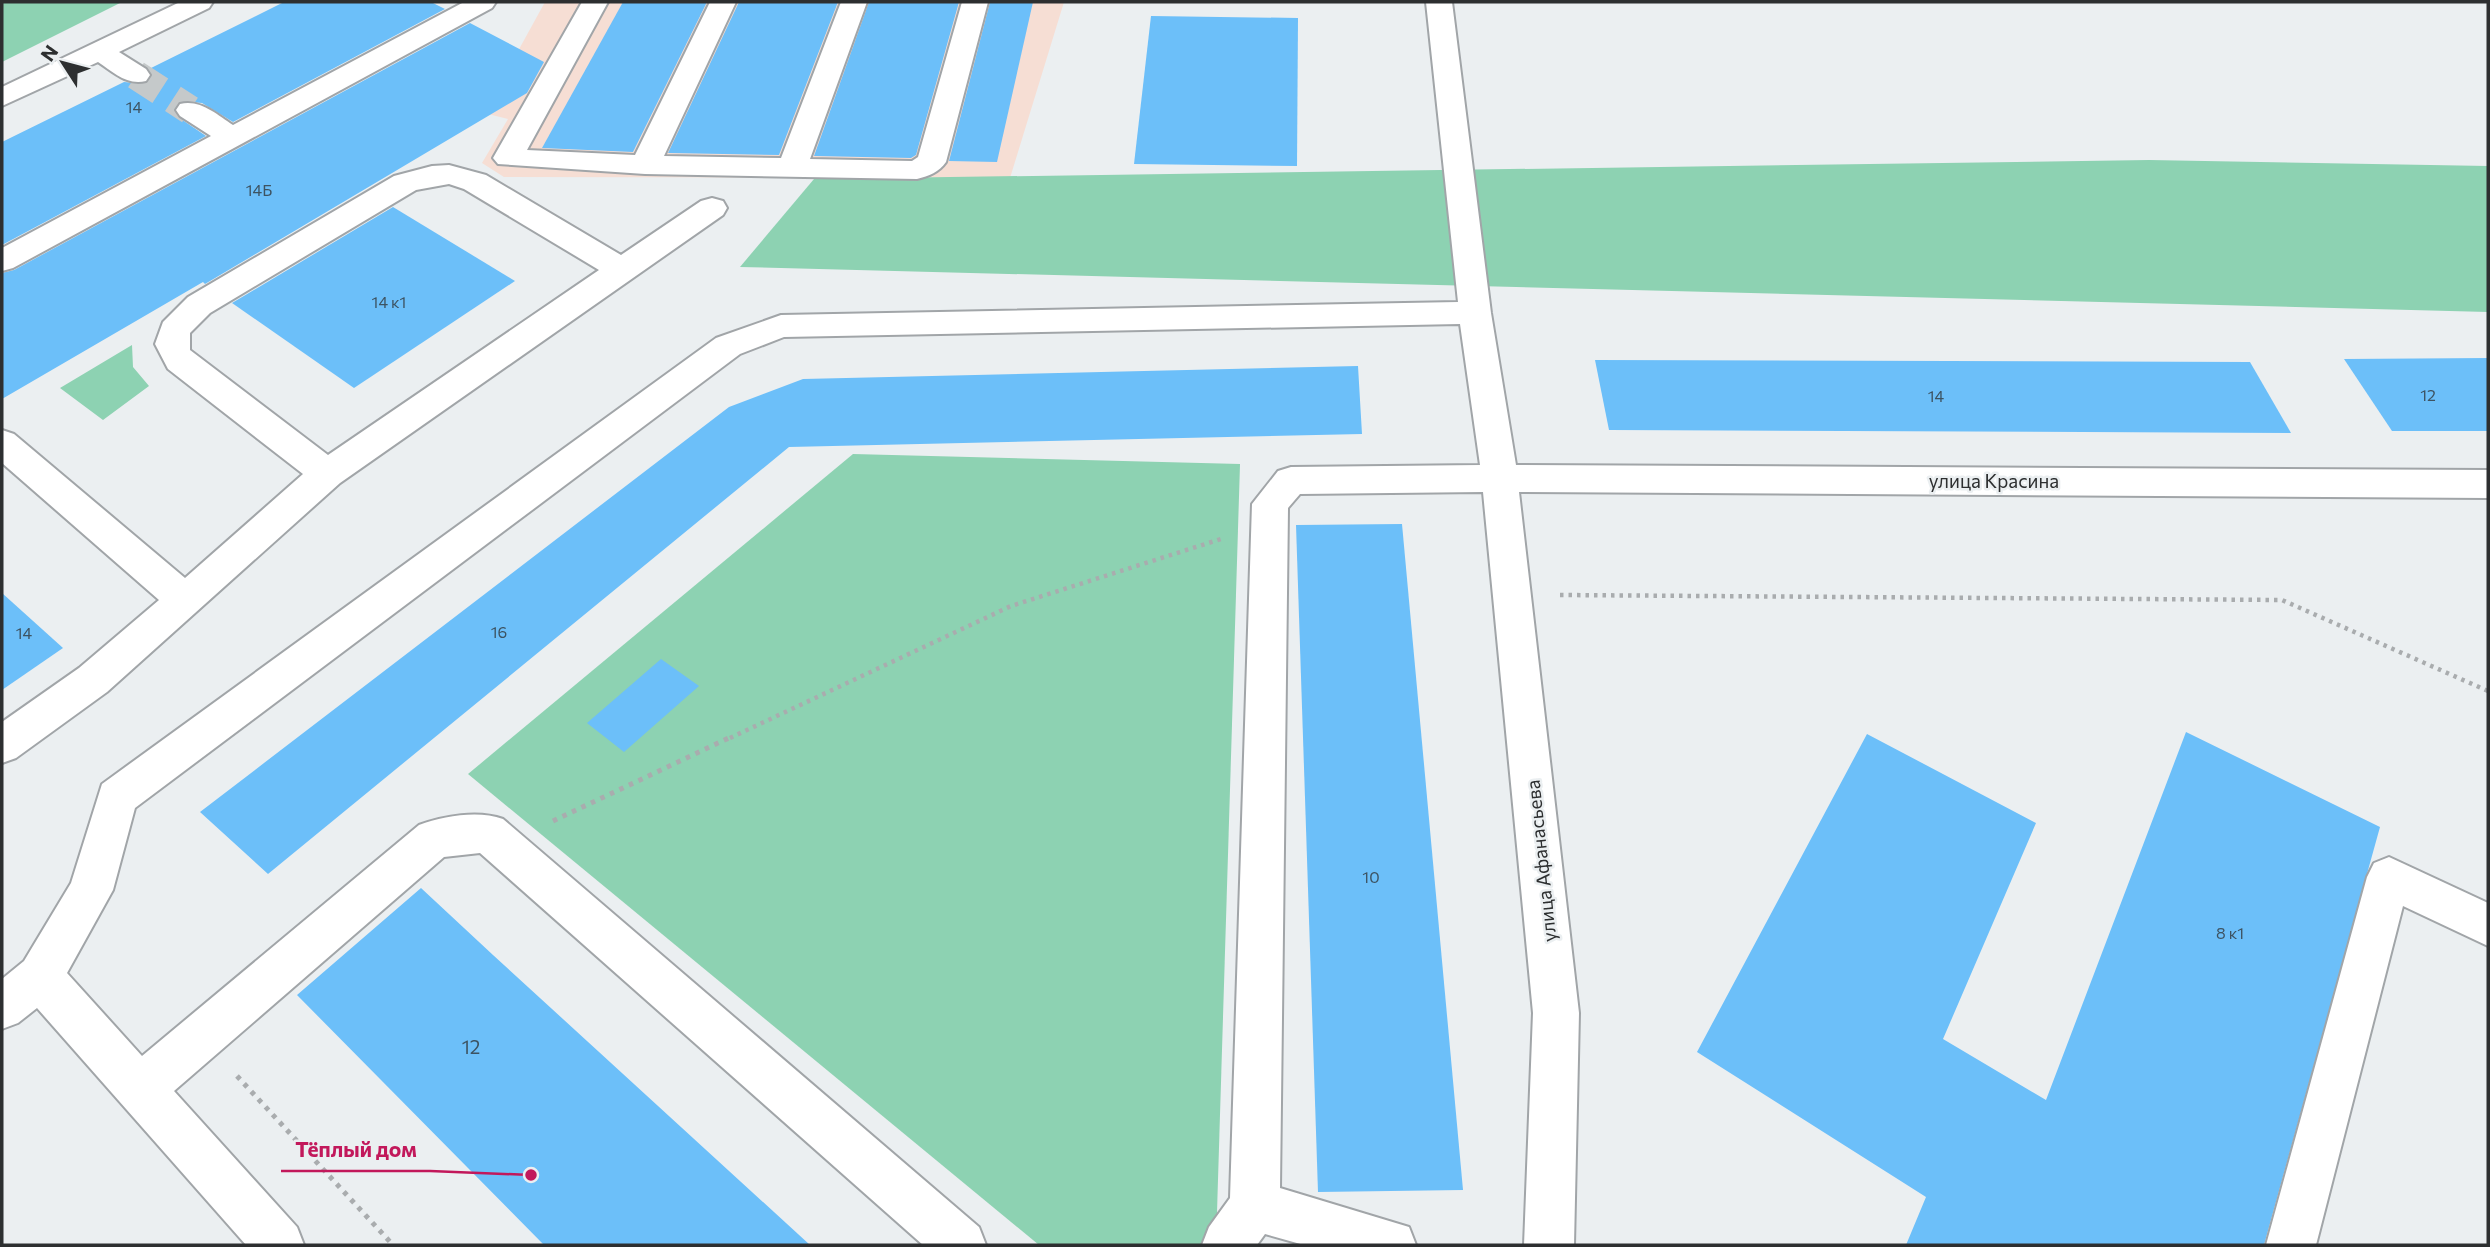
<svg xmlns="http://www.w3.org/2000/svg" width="2490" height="1247" font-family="Commissioner,sans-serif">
  <rect width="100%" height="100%" fill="#ebeff1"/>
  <path fill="#f6ded4" d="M545,2H1064L1010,178L504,177L482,163L508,119L484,113Z"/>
  <g fill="#8dd2b2">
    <path d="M2,2H122L2,62Z"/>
    <path d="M2149,160L2488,166V312L740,267L814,179Z"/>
    <path d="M132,345L133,367L149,386L103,420L60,388Z"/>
    <path d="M853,454L1240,464L1216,1245H1039L468,774Z"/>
  </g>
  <g fill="#6cbff9">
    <path d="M284,2H431L445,9L233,122L202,103L180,101L174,109L178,117L206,136L2,245V142L124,82L146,84L152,76L149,69Z"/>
    <path d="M623,2H707L633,152L542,148Z"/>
    <path d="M739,2H838L779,155L668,153Z"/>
    <path d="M869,2H959L916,155L911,158L814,156Z"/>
    <path d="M990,2H1033L997,162L949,161Z"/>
    <path d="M1151,16L1298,18L1297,166L1134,164Z"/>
    <path d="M470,23L544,62L527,93L205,284L203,282L2,399V273L14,270Z"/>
    <path d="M393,207L515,281L354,388L232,303Z"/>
    <path d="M2488,358V431H2392L2344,359Z"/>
    <path d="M1595,360L2250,362L2291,433L1609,430Z"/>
    <path d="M1358,366L1362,434L789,447L268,874L200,812L729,407L803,379Z"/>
    <path d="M1402,524L1463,1190L1318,1192L1296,525Z"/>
    <path d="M2,593L63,648L2,690Z"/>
    <path d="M661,659L699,686L624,752L587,723Z"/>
    <path d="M2186,732L2380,827L2264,1245H1906L1926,1197L1697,1052L1867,734L2036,823L1943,1039L2046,1100Z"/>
    <path d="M421,888L493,955L810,1245H544L297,995Z"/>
  </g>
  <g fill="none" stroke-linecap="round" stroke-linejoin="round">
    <path stroke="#c5c9ca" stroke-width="29" stroke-dasharray="29 15" stroke-linecap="butt" d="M136,75L190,110"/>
    <g stroke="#a1a5a8" stroke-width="4">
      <g id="minor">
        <path d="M180,2H213L209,8L119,52L146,69L150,75L146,81C127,86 113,72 98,62L2,106V87Z"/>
        <path d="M464,2H496L492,8L13,268L2,271V248L211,136L180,116L176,110L180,104C200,99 216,114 233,125Z"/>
        <path d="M582,2H608L527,150L635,155L710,2H736L664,156L781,158L841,2H867L810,159L912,161L918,157L962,2H988L946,162C939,172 929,176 917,179L645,174L498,164L493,158Z"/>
        <path d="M1426,2H1452L1491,313L1516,465L2488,470V498L1519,492L1579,1013L1574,1245H1524L1533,1013L1483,492L1300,494L1288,508L1280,1188L1409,1227L1416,1245H1304L1265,1234L1257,1245H1202L1209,1227L1230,1198L1252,504L1278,471L1291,467L1480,465L1460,324L784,337L740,354L135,808L113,890L67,973L142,1056L419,825C444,816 478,810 503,819L979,1227L986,1245H923L480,853L444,857L174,1091L297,1227L304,1245H246L37,1008L18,1023L2,1029V979L24,961L71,883L102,784L716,338L781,315L1458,302Z"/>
        <path d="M449,165L486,175L621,255L701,201L712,198L723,201L727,208L723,215L340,483L107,692L16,758L2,763V722L79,668L159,600L2,463V430L14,434L185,578L303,474L168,369L155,344L163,322L188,297L394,176L432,166ZM449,184L464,189L599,270L328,455L190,350V333L210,313L416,190Z"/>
        <path d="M2389,857L2488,903V946L2403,906L2316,1245H2266L2367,877L2374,863Z"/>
      </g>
    </g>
    <g stroke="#a9acae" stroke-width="4.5" stroke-dasharray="3.5 5" stroke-linecap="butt">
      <path d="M1560,595L2282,600L2488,691"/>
      <path d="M730,738L1011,606L1221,539"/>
    </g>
    <g stroke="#a9acae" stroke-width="5" stroke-dasharray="4.5 6" stroke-linecap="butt">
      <path d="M553,821L733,736"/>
      <path d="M237,1076L393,1245"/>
    </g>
    <use href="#minor" fill="#fff" fill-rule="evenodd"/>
  </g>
  <g text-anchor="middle" stroke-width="5" stroke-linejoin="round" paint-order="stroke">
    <g font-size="16" fill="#3d5362">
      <text x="134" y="113">14</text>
      <text x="259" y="196">14Б</text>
      <text x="389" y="308">14 к1</text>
      <text x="2428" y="401">12</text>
      <text x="1936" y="402">14</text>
      <text x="499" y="638">16</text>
      <text x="24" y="639">14</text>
      <text x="1371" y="883">10</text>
      <text x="2230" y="939">8 к1</text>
    </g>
    <g font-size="19" fill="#2d2f30" stroke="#ebeff1">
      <text x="1994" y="488">улица Красина</text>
      <text transform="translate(1541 861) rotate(-96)" y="7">улица Афанасьева</text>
    </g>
    <g font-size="19" fill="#3d5362">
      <text x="471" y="1054">12</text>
    </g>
  </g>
  <path fill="none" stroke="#c2185b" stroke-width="2.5" d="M531 1175L430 1171H281"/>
  <circle fill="#c2185b" stroke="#ebeff1" stroke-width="2.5" cx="531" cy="1175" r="7"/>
  <g font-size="21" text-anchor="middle" font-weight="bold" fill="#c2185b" stroke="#ebeff1" stroke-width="5" stroke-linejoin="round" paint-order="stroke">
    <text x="356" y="1157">Тёплый дом</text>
  </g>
  <rect width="2490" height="1247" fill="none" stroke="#2d2f30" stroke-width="7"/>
  <g transform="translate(63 63) rotate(306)" stroke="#ebeff1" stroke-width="5" paint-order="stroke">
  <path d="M0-5L12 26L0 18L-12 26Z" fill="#2d2f30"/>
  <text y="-10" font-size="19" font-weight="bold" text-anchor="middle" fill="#2d2f30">N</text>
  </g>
</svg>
